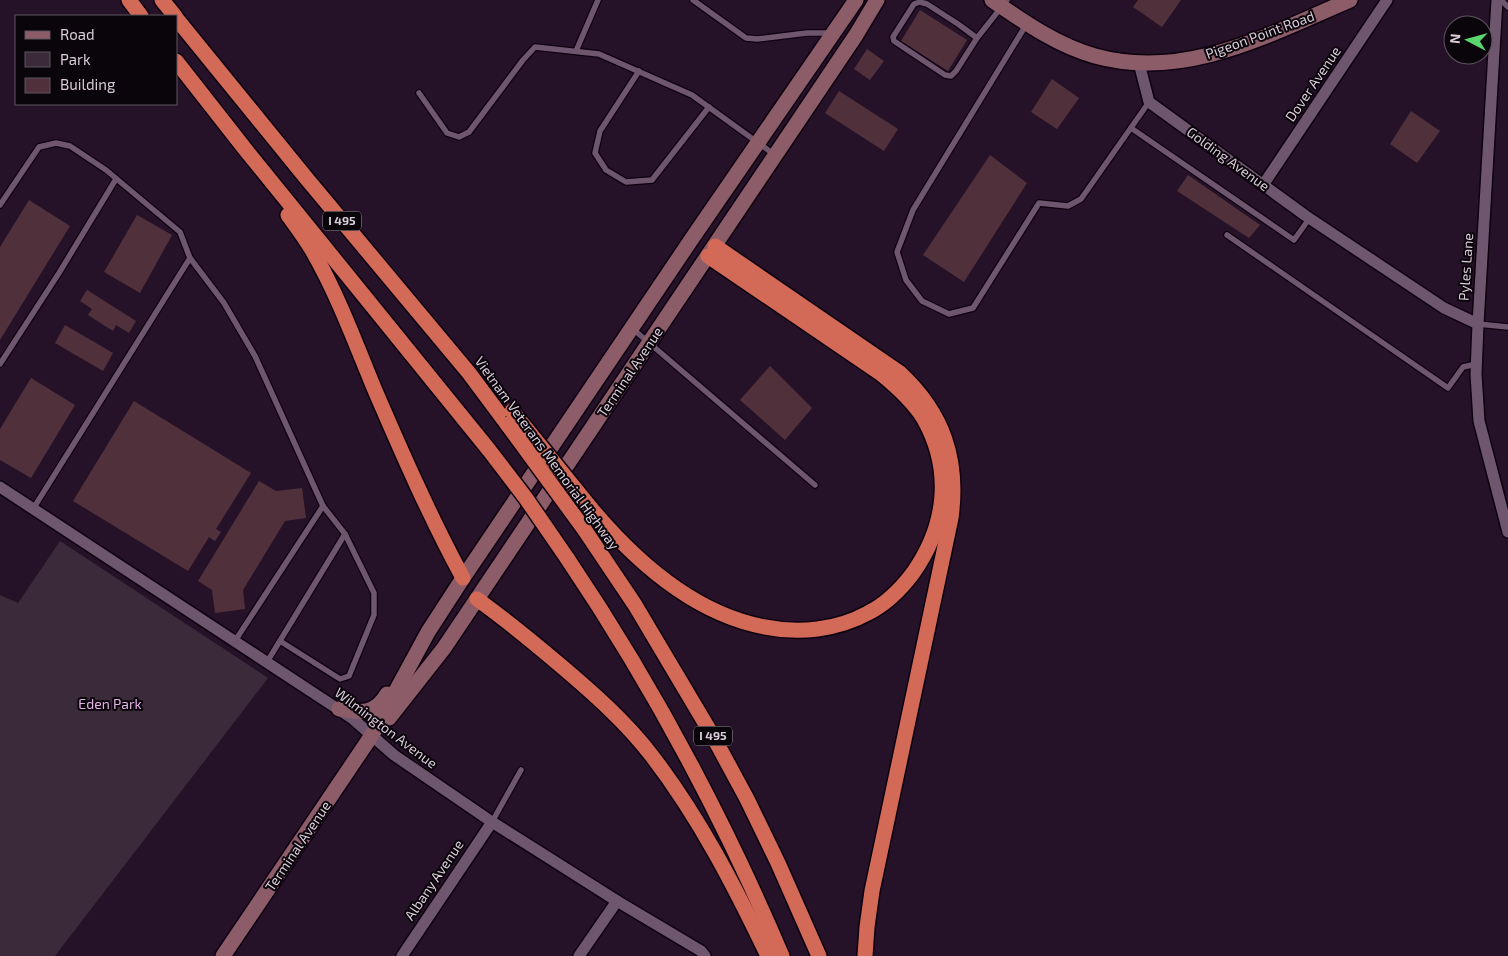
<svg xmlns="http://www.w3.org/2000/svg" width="1508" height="956" font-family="'Exo 2',sans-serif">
  <rect width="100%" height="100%" fill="#261228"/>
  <path fill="#3a2a3a" d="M60,541L268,678L55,956H0V595L18,603Z"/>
  <g fill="#50313b">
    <path d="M1138,0H1181L1162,27L1133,7Z"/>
    <path d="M920,10L967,40L948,71L901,41Z"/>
    <path d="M867,49L884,61L870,80L854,69Z"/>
    <path d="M1052,79L1079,98L1057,129L1031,112Z"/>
    <path d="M839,91L898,129L884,151L825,113Z"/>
    <path d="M1411,111L1440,131L1417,163L1390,144Z"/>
    <path d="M990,155L1027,183L964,282L923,255Z"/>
    <path d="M1188,175L1260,225L1249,238L1177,191Z"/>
    <path d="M29,200L70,226L0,340V247Z"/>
    <path d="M137,215L172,235L140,293L104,272Z"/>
    <path d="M87,290L136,321L129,333L116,325L113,331L88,315L92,309L80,301Z"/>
    <path d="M65,325L113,353L103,371L55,343Z"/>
    <path d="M770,366L812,408L785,440L740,400Z"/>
    <path d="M31,378L75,405L31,478L0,460V429Z"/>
    <path d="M134,401L251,473L216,529L221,532L215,541L209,537L188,571L73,501Z"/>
    <path d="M259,481L276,491L302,488L306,518L285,521L243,590L245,609L215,613L212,590L198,581Z"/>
  </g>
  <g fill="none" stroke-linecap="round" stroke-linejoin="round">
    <g stroke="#0e0110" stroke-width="8">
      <g id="lane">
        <path d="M693,0L746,38L757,39L807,33H831"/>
        <path d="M1501,0L1508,7"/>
        <path d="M1026,25L913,210L897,252L906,280L922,301L949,314L973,308L1039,203L1068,206L1081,199L1149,102"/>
        <path d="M977,38L958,24L927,4L920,2L914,4L893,37L894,41L945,75L951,76L956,71L977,38L1007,0"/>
        <path d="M576,51L598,0"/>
        <path d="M639,71L600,131L595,153L606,170L626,182L652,180L709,107"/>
        <path d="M419,93L447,133L459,137L469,132L523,60L535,47L599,54L692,95L775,155"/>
        <path d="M1131,128L1294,240L1309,219"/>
        <path d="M0,205L39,147L56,143L70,146L106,170L180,232L190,258"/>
        <path d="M1227,235L1448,388L1463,367L1476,364"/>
        <path d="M1478,324L1508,327"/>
        <path d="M633,329L815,485"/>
        <path d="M0,364L59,273L116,179"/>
        <path d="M33,509L190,258L224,303L255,356L323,506L235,641"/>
        <path d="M280,641L340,679L349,676L374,615V593L345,534L323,506"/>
        <path d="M267,662L345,534"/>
        <path d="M492,822L521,770"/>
      </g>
    </g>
    <g stroke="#0e0110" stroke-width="14">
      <g id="street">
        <path d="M1497,0L1478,324L1476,374L1479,421L1508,532"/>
        <path d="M1139,63L1149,102L1306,216L1444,308L1478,324"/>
        <path d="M1263,185L1387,0"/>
        <path d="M0,487L353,719L394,755L492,822L617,901L701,951L705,956"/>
        <path d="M402,956L492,822"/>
        <path d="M579,956L617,901"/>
      </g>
    </g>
    <g stroke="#0e0110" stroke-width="18">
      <g id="secondary">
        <path d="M992,0C1024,22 1058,46 1095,56C1185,81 1270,34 1350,0"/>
        <path d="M339,709C360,713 375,715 387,694"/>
        <path d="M389,718L444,648L856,35L877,0"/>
        <path d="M223,956L372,735L428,632L463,578L693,237L856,0"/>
      </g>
    </g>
    <g stroke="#0e0110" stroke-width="18">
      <g id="highway">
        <path d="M129,0L141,16"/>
        <path d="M162,0L175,16"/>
        <path d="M176,18L307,179L469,373L507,424"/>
        <path d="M176,61L245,149L489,450"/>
        <path d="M288,215C296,226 305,238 312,250C337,293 355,342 374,388C402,453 430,517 463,578"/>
        <path d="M715,246L900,373C943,413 959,459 951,518L872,891L867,927L865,956"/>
        <path d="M590,507C635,561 694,614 765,627C799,634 837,630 868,613C886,604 901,589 913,573C946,526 953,471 924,419C913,401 896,386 880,373L708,256"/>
        <path d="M584,529L635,605L714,738L747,799L778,863L819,956"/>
        <path d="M567,558C652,684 723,817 782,956"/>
        <path d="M477,599C506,620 533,642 560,665C593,693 626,722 652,756C699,817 735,887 768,956"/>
      </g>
    </g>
    <use href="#lane" stroke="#6e566f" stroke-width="5.5"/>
    <use href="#street" stroke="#6e566f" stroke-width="11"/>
    <use href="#secondary" stroke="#8c5c68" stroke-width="15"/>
    <use href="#highway" stroke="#d26a57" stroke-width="15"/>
    <g stroke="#0e0110" stroke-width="18" stroke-linecap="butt">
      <g id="highway-bridge">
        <path d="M512,411L590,507"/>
        <path d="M507,424L584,529"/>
        <path d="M489,450L525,497L567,558"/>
      </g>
    </g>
    <use href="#highway-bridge" stroke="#d26a57" stroke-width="15"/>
  </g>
  <g text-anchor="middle" stroke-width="4" stroke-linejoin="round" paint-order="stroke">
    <g fill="#0a040b" stroke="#9c909c" stroke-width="1">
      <rect x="323" y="211.5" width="38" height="19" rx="4"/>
      <rect x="694" y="726.5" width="38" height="19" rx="4"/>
    </g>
    <g font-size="12" font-weight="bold" fill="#daccda">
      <text x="342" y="225">I 495</text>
      <text x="713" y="740">I 495</text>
    </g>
    <g font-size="14" fill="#daccda" stroke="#0a040b">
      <text transform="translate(1260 35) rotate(-20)" y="5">Pigeon Point Road</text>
      <text transform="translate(1313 84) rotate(-56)" y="5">Dover Avenue</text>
      <text transform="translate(1228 159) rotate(36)" y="5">Golding Avenue</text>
      <text transform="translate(1466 267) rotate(-86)" y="5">Pyles Lane</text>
      <text transform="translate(630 372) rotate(-56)" y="5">Terminal Avenue</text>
      <text transform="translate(547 453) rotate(54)" y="5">Vietnam Veterans Memorial Highway</text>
      <text transform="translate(386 728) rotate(37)" y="5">Wilmington Avenue</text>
      <text transform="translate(298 846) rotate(-56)" y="5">Terminal Avenue</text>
      <text transform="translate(434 880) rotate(-56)" y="5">Albany Avenue</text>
    </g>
    <g font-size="14" fill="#e2b2e5" stroke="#0a040b">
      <text x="110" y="709">Eden Park</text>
    </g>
  </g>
  <rect x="15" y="15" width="162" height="90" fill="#0a040b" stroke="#5d545e"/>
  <rect x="25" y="31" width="25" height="8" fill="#8c5c68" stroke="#5d545e"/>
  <text x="60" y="40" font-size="15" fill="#daccda">Road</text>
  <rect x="25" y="52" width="25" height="15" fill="#3a2a3a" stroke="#5d545e"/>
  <text x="60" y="65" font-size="15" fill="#daccda">Park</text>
  <rect x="25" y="78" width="25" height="15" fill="#50313b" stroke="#5d545e"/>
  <text x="60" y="90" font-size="15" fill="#daccda">Building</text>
  <g transform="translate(1468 40) rotate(276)"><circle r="24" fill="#0a040b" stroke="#5d545e"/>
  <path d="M0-4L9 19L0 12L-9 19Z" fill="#5bd56e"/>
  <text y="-8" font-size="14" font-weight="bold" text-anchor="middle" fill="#daccda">N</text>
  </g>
</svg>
